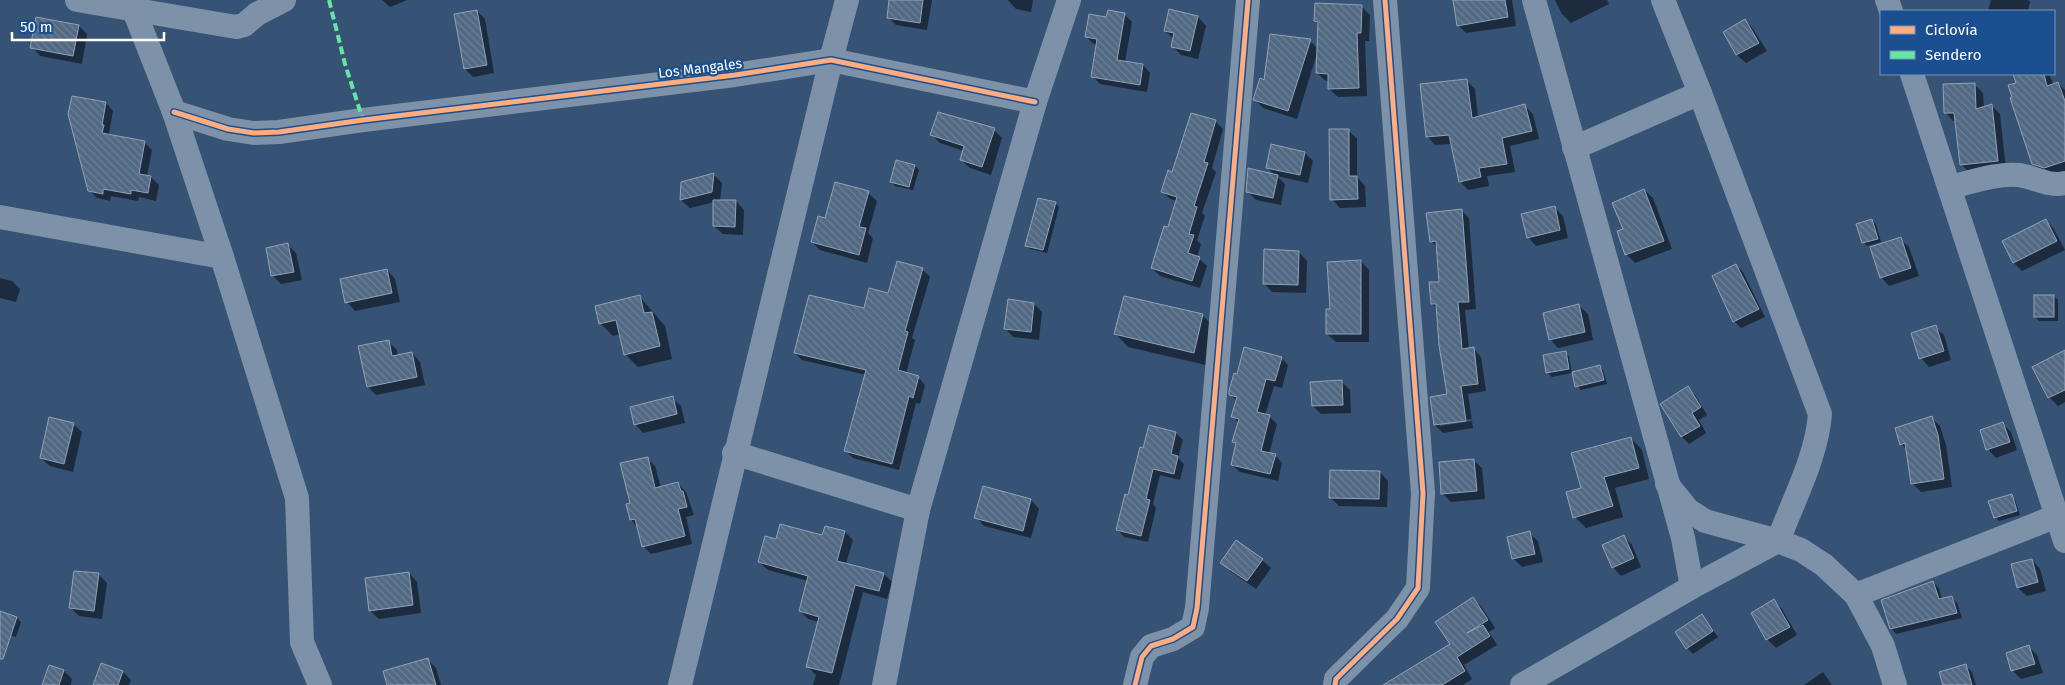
<svg xmlns="http://www.w3.org/2000/svg" width="2065" height="685" font-family="'Fira Sans',sans-serif">
  <defs>
    <pattern id="building-back-hatch" width="6" height="6" patternUnits="userSpaceOnUse" patternTransform="scale(1.25)"><rect width="6" height="6" fill="#526984"/><path d="M-1 5l2 2M0 0l6 6M5-1l2 2" fill="none" stroke="#6c8096"/></pattern>
  </defs>
  <rect width="100%" height="100%" fill="#365274"/>
  <g fill="#0007" fill-rule="evenodd">
    <path d="M382,0H407L390,7Z"/>
    <path d="M890,0H932L927,30L896,25L888,17Z"/>
    <path d="M1008,0H1033L1031,12L1016,9Z"/>
    <path d="M1454,0H1512L1516,26L1466,33L1458,25Z"/>
    <path d="M1555,0H1607L1609,4L1571,23L1562,14Z"/>
    <path d="M1991,0H2028L2030,2L2028,11H1988Z"/>
    <path d="M1362,7L1370,15L1369,41H1365L1367,96L1338,97L1329,89V81H1326L1317,73V53L1297,119L1263,108L1255,100L1265,81L1310,41L1318,49L1319,25L1315,21Z"/>
    <path d="M477,11L485,19L494,73L473,77L465,69Z"/>
    <path d="M1124,14L1132,22L1125,62L1143,65L1150,73L1147,92L1100,84L1092,76L1097,45L1094,44L1086,37L1107,18Z"/>
    <path d="M1198,17L1206,26L1198,59L1181,55L1172,46L1174,39L1165,31Z"/>
    <path d="M1745,20L1753,29L1767,51L1746,63L1737,55L1724,32Z"/>
    <path d="M79,26L87,34L82,64L40,56L32,47Z"/>
    <path d="M2015,74H2049L2054,85L2058,83L2065,90V175L2044,174L2033,163Z"/>
    <path d="M1467,81L1475,89L1478,117L1524,105L1533,114L1539,139L1510,146L1515,172L1487,176L1489,186L1468,190L1460,181L1452,144L1435,145L1427,136Z"/>
    <path d="M1975,85L1983,93L1984,108L1992,106L2000,114L2006,169L1970,173L1961,164L1956,121H1953L1945,112Z"/>
    <path d="M106,103L113,111L109,133L111,136L144,142L152,150L147,176L151,177L159,185L156,201L139,197L138,201L111,196L110,201L97,198L89,190Z"/>
    <path d="M1215,121L1223,129L1212,168L1216,172L1202,213L1205,216L1197,240L1201,244L1197,257L1207,266L1200,288L1160,276L1152,268L1169,229L1177,201L1170,199L1162,191L1173,173Z"/>
    <path d="M994,130L1002,138L991,175L970,168L961,160L964,151L940,143L932,135Z"/>
    <path d="M1349,131L1357,139V177L1365,186L1366,207L1340,208L1332,199Z"/>
    <path d="M1305,153L1313,161L1308,183L1277,176L1285,184L1281,205L1256,200L1247,191L1275,176L1267,167Z"/>
    <path d="M915,166L919,170L913,190L895,186L891,182Z"/>
    <path d="M714,175L722,183L720,201H736L744,210L743,235L723,234L714,226L715,202L690,208L681,200L682,183Z"/>
    <path d="M1644,190L1653,198L1672,249L1635,263L1626,254L1625,230Z"/>
    <path d="M868,193L877,201L868,233L873,238L867,263L820,250L812,242L826,219Z"/>
    <path d="M1055,203L1059,207L1047,253L1030,249L1026,245Z"/>
    <path d="M1554,207L1563,216L1568,238L1536,246L1528,237Z"/>
    <path d="M1461,210L1469,218L1476,309L1465,310L1469,349L1473,348L1481,357L1486,391L1468,394L1473,428L1443,433L1435,425L1448,395L1438,309L1432,304L1440,283L1438,248L1431,241ZM1472,419V421L1440,426V423Z"/>
    <path d="M1872,220L1876,224L1881,242L1867,246L1863,242Z"/>
    <path d="M2046,220L2054,229L2065,250L2022,271L2014,263Z"/>
    <path d="M1900,239L1909,247L1919,276L1889,286L1881,277Z"/>
    <path d="M288,245L296,253L302,280L281,284L273,276Z"/>
    <path d="M1299,252L1307,261L1306,293L1272,292L1264,283Z"/>
    <path d="M1361,261L1369,270V342H1336L1327,334L1332,310Z"/>
    <path d="M1736,265L1743,272L1765,317L1741,328L1734,321Z"/>
    <path d="M922,269L930,277L912,338L915,340L906,374L918,377L925,385L920,404L916,403L899,470L853,458L846,451L866,375L802,360L795,353L889,295Z"/>
    <path d="M387,270L395,279L400,302L355,311L347,302Z"/>
    <path d="M0,278L12,281L20,289L16,302L0,298Z"/>
    <path d="M639,296L665,326L672,359L638,367L625,354L620,334L613,336L600,323Z"/>
    <path d="M2054,296L2058,300V321H2039L2035,317Z"/>
    <path d="M1034,304L1042,312L1039,340L1013,337L1005,328Z"/>
    <path d="M1579,306L1588,314L1593,340L1558,348L1550,339Z"/>
    <path d="M1202,315L1215,328L1206,365L1128,347L1116,334Z"/>
    <path d="M1935,327L1944,335L1951,360L1929,367L1921,358Z"/>
    <path d="M388,341L397,350L398,356L412,353L420,362L425,385L376,395L368,387Z"/>
    <path d="M2065,351V402L2058,406L2049,397Z"/>
    <path d="M1565,353L1569,356L1572,373L1552,377L1548,373L1545,356Z"/>
    <path d="M1281,358L1288,365L1282,388L1274,386L1265,415L1269,416L1277,424L1269,454L1275,455L1282,463L1278,481L1240,472L1232,465L1237,445L1234,442L1239,423L1233,417L1237,401L1230,394L1238,375Z"/>
    <path d="M1599,366L1603,370L1607,384L1581,390L1577,386Z"/>
    <path d="M1342,382L1350,390L1351,413L1321,414L1313,406Z"/>
    <path d="M1688,388L1695,395L1707,415L1699,420L1706,433L1689,444L1682,437L1662,404Z"/>
    <path d="M672,398L681,406L685,423L643,433L635,424Z"/>
    <path d="M1931,418L1940,426L1946,445L1952,487L1921,492L1912,483L1908,451L1901,444Z"/>
    <path d="M73,424L82,432L73,472L50,466L41,458Z"/>
    <path d="M2003,424L2011,432L2017,450L1996,458L1988,449Z"/>
    <path d="M1149,427L1176,433L1183,440L1178,458L1184,464L1180,480L1160,475L1153,504L1156,508L1148,542L1124,537L1118,530Z"/>
    <path d="M1631,438L1642,450L1649,479L1615,488L1623,517L1586,528L1575,517L1582,489Z"/>
    <path d="M647,458L655,466L661,488L678,483L686,492L694,515L686,517L692,544L651,554L643,546L638,528L631,520L632,504Z"/>
    <path d="M1473,460L1482,468L1485,499L1451,502L1443,494L1440,463Z"/>
    <path d="M1380,472L1388,481L1387,507L1339,506L1330,497Z"/>
    <path d="M2011,496L2015,500L2020,515L1999,521L1995,517Z"/>
    <path d="M1031,500L1039,509L1031,538L984,526L976,517Z"/>
    <path d="M825,527L845,532L853,540L846,564L884,574L892,582L887,599L863,592L839,685H813L816,675L807,666L819,622L808,619L800,611L808,581L768,570L759,562L776,540L823,536Z"/>
    <path d="M1529,533L1538,541L1543,562L1522,567L1514,559L1508,538Z"/>
    <path d="M1624,537L1632,545L1641,567L1621,576L1613,567Z"/>
    <path d="M1262,560L1271,568L1256,589L1230,571L1222,562Z"/>
    <path d="M2032,560L2040,569L2046,591L2027,596L2018,588L2013,565Z"/>
    <path d="M409,573L417,582L421,613L379,619L370,611Z"/>
    <path d="M98,574L107,583L102,619L79,616L70,607Z"/>
    <path d="M1933,582L1939,588L1942,599L1951,597L1957,603L1962,618L1896,634L1891,628Z"/>
    <path d="M1473,599L1481,606L1495,628L1489,632L1497,645L1464,665L1472,679L1463,685H1386L1451,644Z"/>
    <path d="M1773,601L1782,609L1797,635L1776,648L1767,639L1752,613Z"/>
    <path d="M0,612L17,618L21,622L16,637L0,632Z"/>
    <path d="M1702,616L1718,637L1693,654L1687,648Z"/>
    <path d="M2029,647L2037,655L2043,673L2021,679L2013,671L2007,654Z"/>
    <path d="M428,660L436,668L441,685H388Z"/>
    <path d="M1965,665L1972,672L1976,685H1944Z"/>
    <path d="M64,671L72,679L71,685H44Z"/>
    <path d="M123,672L131,680L129,685H94Z"/>
    <path d="M1823,672L1832,685H1804Z"/>
  </g>
  <g fill="url(#building-back-hatch)" stroke="#92a2b6">
    <path d="M889,0H923L920,23L887,18Z"/>
    <path d="M1453,0H1505L1508,17L1457,26Z"/>
    <path d="M1315,3L1362,5L1361,33H1357L1359,88L1328,89V74L1316,73L1318,22L1314,21Z"/>
    <path d="M1169,9L1198,16L1190,51L1171,47L1174,33L1164,31Z"/>
    <path d="M477,10L487,65L464,69L454,14Z"/>
    <path d="M1108,10L1125,13L1117,60L1143,64L1140,85L1091,77L1097,39L1085,37L1089,14L1106,17Z"/>
    <path d="M36,17L79,25L73,56L30,48Z"/>
    <path d="M1745,19L1759,43L1736,55L1723,32Z"/>
    <path d="M1270,34L1311,39L1288,111L1253,100L1260,78L1264,80Z"/>
    <path d="M2013,74H2044L2047,86L2058,82L2065,101V161L2044,168L2032,164L2010,98L2012,97L2008,85L2016,83Z"/>
    <path d="M1467,79L1472,118L1525,104L1532,131L1502,138L1507,164L1479,168L1481,177L1459,182L1449,135L1426,137L1420,84Z"/>
    <path d="M1975,83L1976,109L1992,104L1998,161L1960,165L1954,113H1944L1943,84Z"/>
    <path d="M72,96L106,102L102,125H104L102,133L145,141L139,174L151,176L148,193L131,190V194L103,189V194L88,191L68,114Z"/>
    <path d="M938,112L995,128L982,167L960,160L964,146L930,135Z"/>
    <path d="M1191,113L1216,120L1204,162L1208,163L1194,206L1197,207L1189,234L1194,235L1188,253L1200,257L1192,281L1151,268L1164,226L1168,227L1177,197L1161,192L1168,170L1172,172Z"/>
    <path d="M1329,129H1349V176H1357L1358,199L1330,200Z"/>
    <path d="M1271,144L1305,152L1300,175L1266,168Z"/>
    <path d="M896,160L915,165L909,187L890,182Z"/>
    <path d="M1248,168L1278,175L1273,198L1246,192Z"/>
    <path d="M714,173L712,192L680,200L681,182Z"/>
    <path d="M835,182L869,191L859,227L866,228L859,255L811,242L818,216L825,218Z"/>
    <path d="M1644,189L1664,241L1625,255L1617,231L1623,229L1612,203Z"/>
    <path d="M1038,198L1056,202L1043,250L1025,246Z"/>
    <path d="M713,200H736L735,227L713,226Z"/>
    <path d="M1555,206L1560,230L1527,238L1521,214Z"/>
    <path d="M1462,209L1469,302H1458L1462,349L1474,347L1478,384L1461,386L1466,421L1434,425L1430,397L1447,394L1439,345L1436,304H1431L1429,282H1439L1436,241L1430,242L1426,213Z"/>
    <path d="M1872,219L1878,239L1862,243L1856,224Z"/>
    <path d="M2046,219L2057,241L2013,263L2002,241Z"/>
    <path d="M1901,237L1911,268L1880,278L1870,247Z"/>
    <path d="M288,243L294,272L271,276L266,248Z"/>
    <path d="M1264,249L1299,251L1298,285L1263,284Z"/>
    <path d="M1361,260V334H1326V309H1330L1327,262Z"/>
    <path d="M897,261L923,268L905,331L908,332L898,370L919,376L913,398L909,396L892,464L844,451L866,370L794,353L809,295L864,308L869,288L888,293Z"/>
    <path d="M1736,264L1759,309L1733,322L1712,276Z"/>
    <path d="M387,269L392,293L345,303L340,279Z"/>
    <path d="M640,295L644,313L652,312L660,346L624,355L616,320L599,324L595,306Z"/>
    <rect x="2034" y="295" width="20" height="22"/>
    <path d="M1124,296L1203,314L1194,353L1114,334Z"/>
    <path d="M1008,299L1034,303L1031,332L1004,329Z"/>
    <path d="M1579,304L1585,332L1549,340L1543,313Z"/>
    <path d="M1936,325L1944,351L1919,359L1911,333Z"/>
    <path d="M389,340L392,356L412,352L417,377L367,387L358,346Z"/>
    <path d="M1244,347L1282,357L1275,381L1266,379L1257,412L1270,415L1261,451L1276,454L1270,474L1231,465L1236,443L1232,442L1239,419L1231,417L1237,397L1229,395V391L1234,373L1237,374Z"/>
    <path d="M2065,350V390L2048,398L2032,367Z"/>
    <path d="M1566,351L1569,369L1546,373L1543,355Z"/>
    <path d="M1600,365L1604,380L1575,387L1572,372Z"/>
    <path d="M1342,380L1343,405L1312,406L1310,382Z"/>
    <path d="M1688,386L1701,407L1692,413L1700,426L1681,437L1660,404Z"/>
    <path d="M673,396L677,414L634,425L630,407Z"/>
    <path d="M1932,416L1938,435L1944,479L1911,484L1905,443L1900,445L1895,428Z"/>
    <path d="M49,417L74,423L64,464L40,458Z"/>
    <path d="M2003,422L2010,442L1986,450L1980,430Z"/>
    <path d="M1149,425L1176,432L1171,454L1178,456L1174,474L1153,469L1146,499L1150,500L1141,536L1116,530L1125,494L1128,495L1140,447L1143,448Z"/>
    <path d="M1631,437L1639,468L1604,477L1613,506L1573,518L1566,492L1581,488L1571,453Z"/>
    <path d="M648,457L655,488L678,482L681,491H683L687,507L678,509L685,536L642,547L635,519L630,520L626,504L630,503L620,463Z"/>
    <path d="M1474,459L1477,491L1441,494L1439,462Z"/>
    <path d="M1330,470L1380,471L1379,499L1329,498Z"/>
    <path d="M983,486L1031,499L1023,531L974,518Z"/>
    <path d="M2012,494L2017,511L1994,518L1988,501Z"/>
    <path d="M780,524L822,535L825,526L845,531L837,561L884,573L879,591L855,585L832,673L806,667L819,617L799,611L808,576L758,562L765,536L776,539Z"/>
    <path d="M1530,531L1535,554L1512,559L1507,537Z"/>
    <path d="M1624,535L1634,558L1612,568L1602,545Z"/>
    <path d="M1236,540L1263,559L1247,581L1220,563Z"/>
    <path d="M2032,559L2038,582L2017,588L2011,564Z"/>
    <path d="M74,571L99,573L94,611L69,608Z"/>
    <path d="M409,572L413,605L369,611L365,578Z"/>
    <path d="M1933,581L1939,599L1952,596L1957,613L1890,629L1881,600Z"/>
    <path d="M1473,597L1488,620L1467,633L1483,625L1490,636L1457,657L1465,671L1442,685H1383L1450,644L1435,622Z"/>
    <path d="M1774,599L1790,627L1766,640L1751,613Z"/>
    <path d="M0,611L17,617L3,659H0Z"/>
    <path d="M1702,614L1713,631L1686,649L1675,632Z"/>
    <path d="M2029,645L2035,664L2011,671L2006,653Z"/>
    <path d="M428,658L436,685H387L383,671Z"/>
    <path d="M101,663L123,671L118,685H93Z"/>
    <path d="M1966,664L1972,685H1943L1939,672Z"/>
    <path d="M49,665L64,670L59,685H42Z"/>
  </g>
  <g fill="none" stroke-linecap="round" stroke-linejoin="round">
    <g stroke="#7d92a8" stroke-width="24">
      <path d="M77,0L236,27L244,25L257,14L284,0"/>
      <path d="M130,0L174,112L222,257L297,498L302,642L320,685"/>
      <path d="M1534,0L1683,538L1692,587"/>
      <path d="M1663,0L1700,93L1820,414C1817,456 1793,501 1778,541L1705,521L1688,510L1667,484"/>
      <path d="M1887,0L1891,11"/>
      <path d="M1912,74L2065,541"/>
      <path d="M174,112L228,129L254,133L279,132L363,120L735,75L831,60L1035,102"/>
      <path d="M1574,148L1700,93"/>
      <path d="M1950,187C1972,182 1996,173 2019,175C2034,177 2049,187 2065,183"/>
      <path d="M0,217L222,257"/>
      <path d="M734,453L918,510"/>
      <path d="M1856,595L2057,516"/>
      <path d="M680,685L831,60L847,0"/>
      <path d="M884,685L918,510L1035,102L1069,0"/>
      <path d="M1135,685L1142,657L1151,646L1173,639L1193,627L1197,608L1248,0"/>
      <path d="M1335,685L1336,679L1397,619L1418,588L1423,493L1385,0"/>
      <path d="M1522,685L1692,587L1778,541L1801,550L1824,565L1856,595L1883,646L1895,685"/>
    </g>
    <path stroke="#66e7a1" stroke-width="4" stroke-dasharray="8 4" stroke-linecap="butt" d="M329,0L345,64L363,120"/>
    <g stroke="#1b4f8f" stroke-width="8">
      <g id="cycleway">
        <path d="M174,112L228,129L254,133L279,132L363,120L735,75L831,60L1035,102"/>
        <path d="M1135,685L1142,657L1151,646L1173,639L1193,627L1197,608L1248,0"/>
        <path d="M1335,685L1336,679L1397,619L1418,588L1423,493L1385,0"/>
      </g>
    </g>
    <use href="#cycleway" stroke="#ffac80" stroke-width="5"/>
  </g>
  <g text-anchor="middle" stroke-width="4.5" stroke-linejoin="round" paint-order="stroke">
    <g font-size="14" fill="#fff" stroke="#1b4f8f">
      <text transform="translate(700 68) rotate(-7)" y="5">Los Mangales</text>
    </g>
  </g>
  <rect x="1880" y="10" width="175" height="65" fill="#1b4f8f" stroke="#7695bc"/>
  <rect x="1890" y="26" width="25" height="8" fill="#ffac80" stroke="#7695bc"/>
  <text x="1925" y="35" font-size="15" fill="#ffffff">Ciclovía</text>
  <rect x="1890" y="51" width="25" height="8" fill="#66e7a1" stroke="#7695bc"/>
  <text x="1925" y="60" font-size="15" fill="#ffffff">Sendero</text>
  <path d="M12 32v8h152v-8" fill="none" stroke="#ffffff" stroke-width="2.5"/>
  <text x="20" y="32" font-size="15" fill="#ffffff" stroke="#1b4f8f" stroke-width="4" paint-order="stroke">50 m</text>
</svg>
